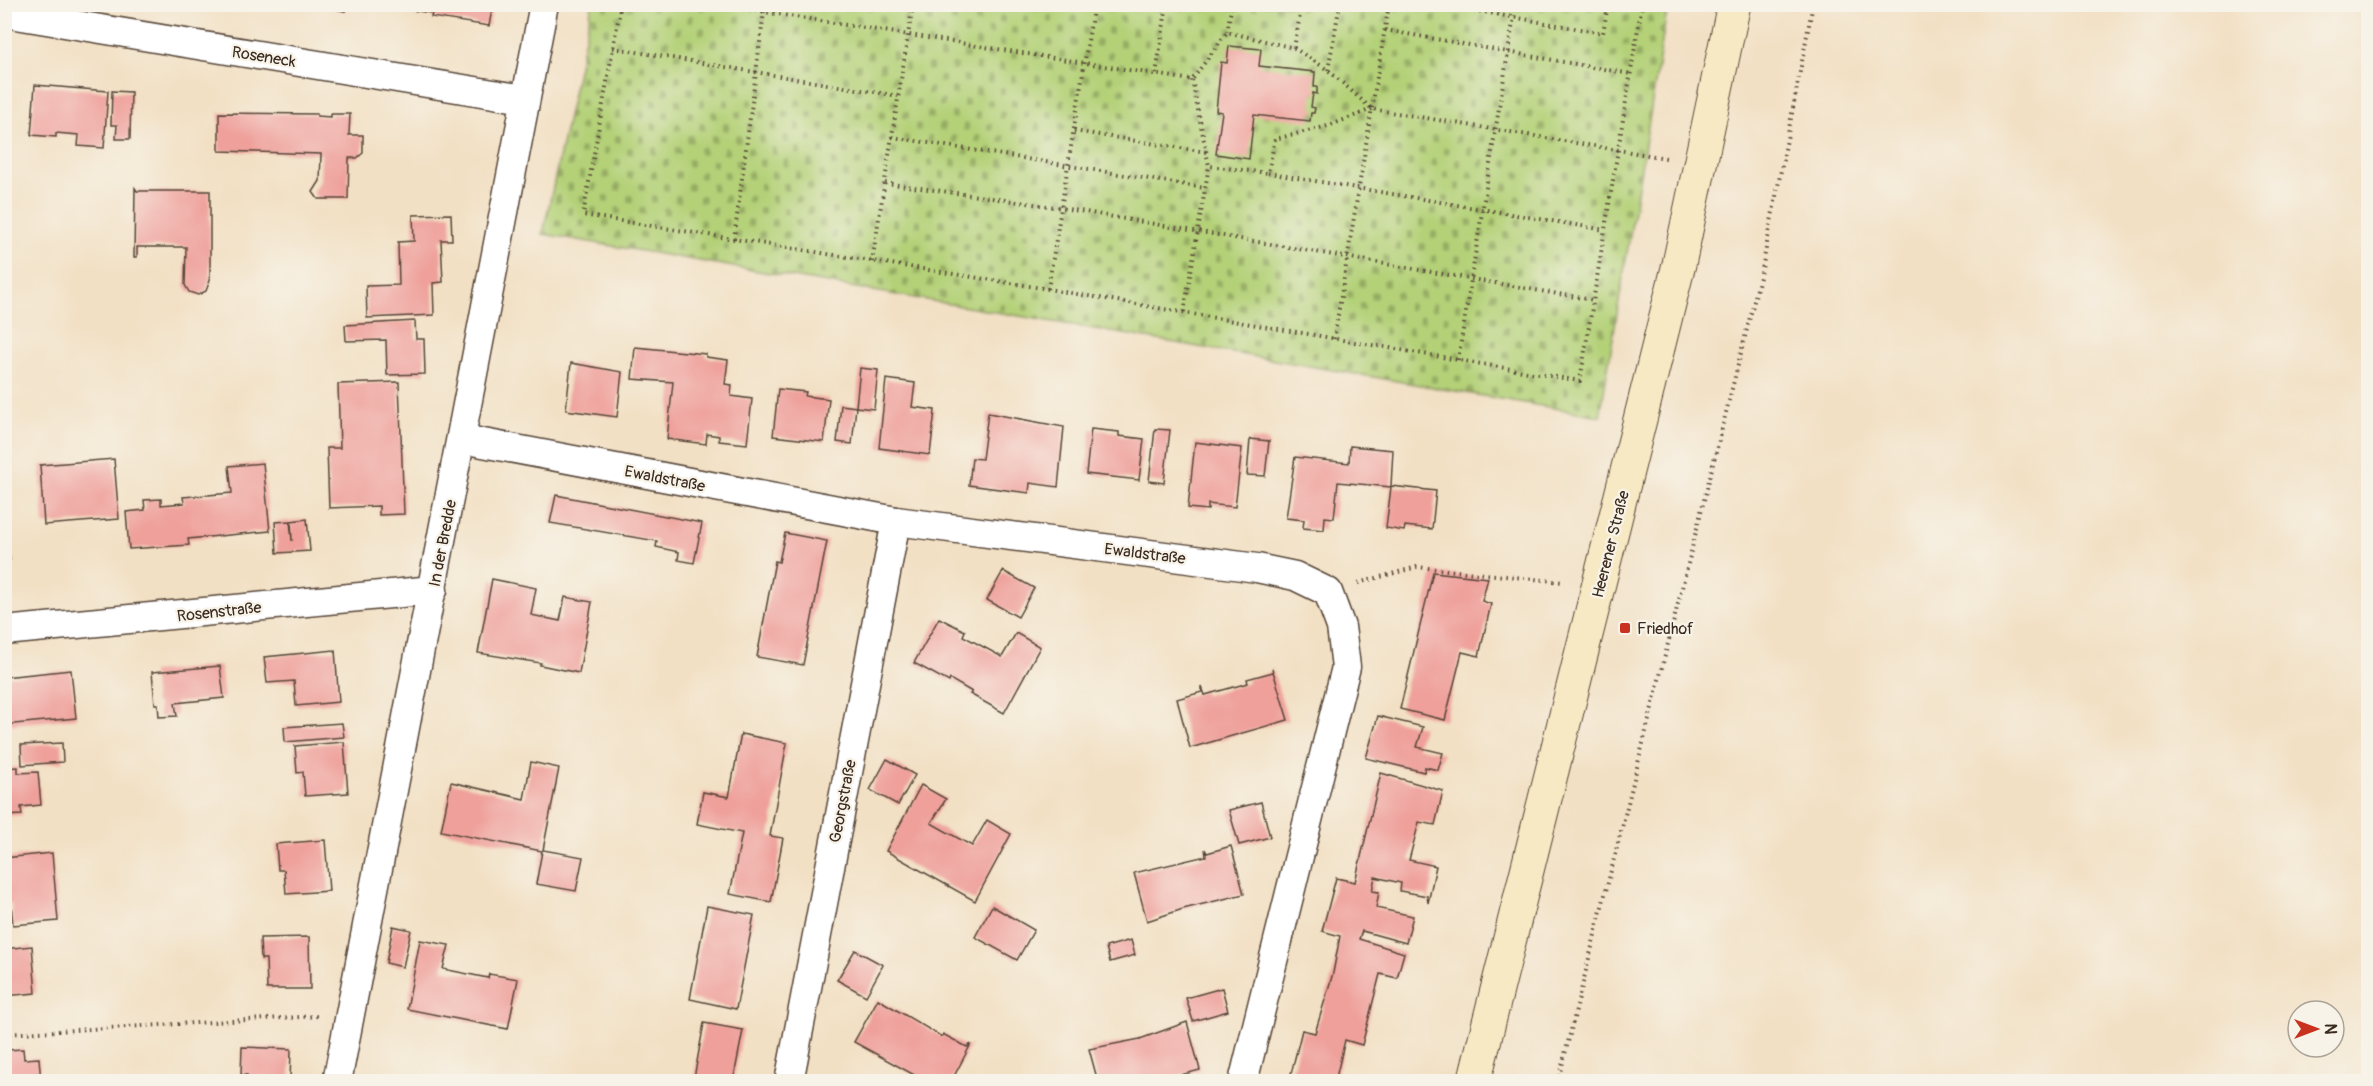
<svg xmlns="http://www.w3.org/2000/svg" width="2373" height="1086" font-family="Pangolin,sans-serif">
  <defs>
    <pattern id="cemetery-stones" width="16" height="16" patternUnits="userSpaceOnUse" patternTransform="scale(1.5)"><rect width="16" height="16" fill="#b4d178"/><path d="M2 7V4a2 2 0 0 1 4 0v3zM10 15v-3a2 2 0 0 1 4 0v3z" fill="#94aa62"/></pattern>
  </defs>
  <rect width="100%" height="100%" fill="#f7f3e8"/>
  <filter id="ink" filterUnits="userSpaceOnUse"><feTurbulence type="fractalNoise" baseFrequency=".0167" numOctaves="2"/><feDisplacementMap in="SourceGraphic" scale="12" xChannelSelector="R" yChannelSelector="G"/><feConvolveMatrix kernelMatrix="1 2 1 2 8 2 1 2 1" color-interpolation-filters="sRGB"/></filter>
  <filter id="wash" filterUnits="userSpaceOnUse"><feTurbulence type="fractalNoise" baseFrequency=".008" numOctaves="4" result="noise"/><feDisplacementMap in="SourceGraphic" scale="24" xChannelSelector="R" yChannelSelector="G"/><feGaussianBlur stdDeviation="1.35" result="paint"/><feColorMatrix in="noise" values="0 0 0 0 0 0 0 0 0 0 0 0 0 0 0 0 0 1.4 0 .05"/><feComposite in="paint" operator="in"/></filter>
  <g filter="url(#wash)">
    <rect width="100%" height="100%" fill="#f2e0c4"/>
    <path fill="url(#cemetery-stones)" stroke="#787e4b" stroke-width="1.5" d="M592,5H1668L1600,416L543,234Z"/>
    <g id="blocks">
      <g fill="#efa09b">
        <path d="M313,4H346L345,11Z"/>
        <path d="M362,4H493L489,26L431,17L432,13L396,8V11Z"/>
        <path d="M1229,46L1261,49L1259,66L1315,72L1314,87H1317V94L1313,93L1311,107L1315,108L1314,113H1311L1310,121L1254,115L1249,159L1216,154L1222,112L1216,111L1221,62L1227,63Z"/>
        <path d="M35,85L108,91L104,148L78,146L79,135L56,133V137L31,135Z"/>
        <path d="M112,91L131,92L130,139H116L117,125H111Z"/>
        <path d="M219,113L317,114V116L331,117V114H350L349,135H363V153L357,158H349L348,199H318L313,192L320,181L321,154L219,151Z"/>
        <path d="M135,188L137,191H210V280L206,291L198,295L189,292L185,285L186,247H137V257H134Z"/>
        <path d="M451,214L452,240H441L443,282L433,283L434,315L367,318L366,286L399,285L398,242L414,241L413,215Z"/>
        <path d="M415,321L416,339H424L425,374L387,375L386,340L346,341L345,325Z"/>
        <path d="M635,347L706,354V357L728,360L725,384L732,385L731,396L752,399L747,444L719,441V436L707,434L706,444L667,439L673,382L632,379Z"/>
        <path d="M571,363L622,372L617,417L566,410Z"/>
        <path d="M860,368L878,370L874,409L856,407Z"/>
        <path d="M886,379L915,383L912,407L935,410L930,455L879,448Z"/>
        <path d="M399,382L404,514L379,515V506L329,508L327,448H340L338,384Z"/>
        <path d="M778,389L806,392L805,396L829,399L824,442L773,436Z"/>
        <path d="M841,405L856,407L852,444L837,442Z"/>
        <path d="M988,413L1064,427L1058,487L1030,483L1029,493L969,485L972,458L982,459Z"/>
        <path d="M1091,429L1119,432V436L1144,439L1139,480L1086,474Z"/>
        <path d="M1155,429L1170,430L1164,483L1149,481Z"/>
        <path d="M1250,439L1269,441L1265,476L1247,475Z"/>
        <path d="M1195,442L1242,448L1235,507L1208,504V510L1188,508Z"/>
        <path d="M1350,446L1393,450L1391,486L1436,491L1432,529L1405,526L1404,531L1386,528L1391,487L1338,482L1334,518L1325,517L1324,530L1303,528L1304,520L1286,518L1295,457L1349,463Z"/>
        <path d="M114,459L119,519L44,525L40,465Z"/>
        <path d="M263,463L270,531L188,539L189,545L129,549L126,512L145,510L144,500L161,499V505L184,503L183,497L232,493L229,466Z"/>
        <path d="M556,495L702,523L694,563L678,560L679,552L656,547L657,541L550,523Z"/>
        <path d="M4,516L10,560H4Z"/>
        <path d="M307,519L310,551L277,553L275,522L290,521L292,541L291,521Z"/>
        <path d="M785,533L827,541L803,665L757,657L775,561L779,562Z"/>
        <path d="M1003,571L1034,588L1018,617L987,600Z"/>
        <path d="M1433,572L1488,578L1482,601L1491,604L1479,656L1462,652L1445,720L1400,709Z"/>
        <path d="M492,579L536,588L531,615L560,621L565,597L592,602L579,673L540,665L541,663L478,653Z"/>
        <path d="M939,618L965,631L963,636L1002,657L1016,633L1040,647L1004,713L970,694L972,692L950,679L949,682L914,663Z"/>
        <path d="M335,650L339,702L296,706L294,681L267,683L264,657Z"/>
        <path d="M220,666L224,698L175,703L177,716L159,717L158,704H155L152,672Z"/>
        <path d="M1272,668L1288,720L1190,748L1177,699L1202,692V687L1205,695L1248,683L1247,679L1273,672Z"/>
        <path d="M71,670L76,718L4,725V677Z"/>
        <path d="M1378,716L1423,727L1417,747L1443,753L1438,770L1425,767L1424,772L1366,758Z"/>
        <path d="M342,723L344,737L285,742L284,727Z"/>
        <path d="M741,734L787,743L770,836L783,838L771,902L730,894L742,833L697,824L703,792L729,797Z"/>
        <path d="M344,742L348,793L305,796L303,772L297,773L295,746Z"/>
        <path d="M62,743L63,762L22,765L21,745Z"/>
        <path d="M887,759L915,775L898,805L870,790Z"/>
        <path d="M531,762L559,768L543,850L583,857L576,891L536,884L542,851L441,831L451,782L524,799Z"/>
        <path d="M18,767V773L38,772L41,805L21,807L22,815L4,816V768Z"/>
        <path d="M1381,773L1443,791L1435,825L1419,822L1409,860L1436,866L1428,903L1427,896L1400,891L1401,883L1375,877L1372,891L1379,892L1376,908L1413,916L1406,943L1362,931L1359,939L1404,953L1397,978L1380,974L1362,1045L1345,1040L1335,1082H1289L1302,1030L1315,1033L1333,973L1340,936L1322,931L1336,878L1355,882Z"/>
        <path d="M921,785L946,799L931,823L972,846L987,820L1011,834L975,901L886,851Z"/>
        <path d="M1261,802L1270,837L1239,845L1229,810Z"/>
        <path d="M325,840L329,891L286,894L284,870H278L276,844Z"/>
        <path d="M1231,846L1244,894L1183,909L1147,921L1134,873L1206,856L1205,849L1207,853Z"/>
        <path d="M52,853L58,921L13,925L11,904H4V858Z"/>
        <path d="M707,906L754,915L736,1009L690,999Z"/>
        <path d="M992,906L1034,930L1017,960L975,937Z"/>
        <path d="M393,926L411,930L403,967L386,963Z"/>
        <path d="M309,937L310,989H267L266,959H261L260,938Z"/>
        <path d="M420,940L449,945L443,969L488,978L489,974L518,979L508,1029L407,1009Z"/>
        <path d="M1131,940L1135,955L1110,962L1106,947Z"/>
        <path d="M32,946L36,993L4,996V949Z"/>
        <path d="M855,950L883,965L866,996L837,980Z"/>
        <path d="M1222,988L1228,1011L1193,1021L1186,998Z"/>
        <path d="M878,999L942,1037L943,1034L967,1047L971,1044L951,1082H927L854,1042Z"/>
        <path d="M1187,1022L1200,1070L1154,1082H1098L1089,1049L1140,1039Z"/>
        <path d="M704,1023L743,1030L733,1082L694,1078Z"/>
        <path d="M242,1047L291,1049L290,1082H247V1075H241Z"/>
        <path d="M23,1049L24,1059L39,1058L41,1082H4L7,1050Z"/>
      </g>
    </g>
  </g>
  <g filter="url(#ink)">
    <use href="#blocks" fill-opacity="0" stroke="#564537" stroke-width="1.5"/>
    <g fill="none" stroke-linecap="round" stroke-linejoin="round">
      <g stroke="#564537" stroke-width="31">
        <g id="minor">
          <path d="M4,13L524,99"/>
          <path d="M462,439L896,521L1257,568L1295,576L1328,592L1341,627L1346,667L1243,1082"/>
          <path d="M4,631L433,590"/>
          <path d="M337,1082L544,4"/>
          <path d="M789,1082L896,521"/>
        </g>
      </g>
      <g stroke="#564537" stroke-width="35">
        <path id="secondary" d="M1474,1082L1679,264L1734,4"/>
      </g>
      <g stroke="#564537" stroke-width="4" stroke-dasharray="1.5 4.5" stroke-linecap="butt">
        <path d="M621,4L583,215L1048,289L1580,381L1642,4"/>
        <path d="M714,4L1192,80L1227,32L1294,48L1328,70L1372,109L1666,158"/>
        <path d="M1438,4L1603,33L1608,4"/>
        <path d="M1385,30L1631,74"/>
        <path d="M1227,32L1232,4"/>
        <path d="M613,48L898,96"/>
        <path d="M1294,48L1302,4"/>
        <path d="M1328,70L1340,4"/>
        <path d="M1156,74L1167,4"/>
        <path d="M1192,80L1209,166L1268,173L1275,139L1328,126L1372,109"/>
        <path d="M1074,131L1206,152"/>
        <path d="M892,137L1205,188"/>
        <path d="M1268,173L1605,230"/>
        <path d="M885,183L1062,208L1593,300"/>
        <path d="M734,239L764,12"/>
        <path d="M872,262L913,4"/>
        <path d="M1048,289L1094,4"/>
        <path d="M1184,312L1209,166"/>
        <path d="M1334,339L1389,4"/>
        <path d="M1458,360L1516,4"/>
        <path d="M1358,583L1417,567L1563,582"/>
        <path d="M4,1034L318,1016"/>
        <path d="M1558,1082L1762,269L1813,4"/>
      </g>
      <use href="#minor" stroke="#fff" stroke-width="28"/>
      <use href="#secondary" stroke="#f7e9c3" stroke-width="33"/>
    </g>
  </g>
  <rect fill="#c8321e" stroke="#f7f3e8" stroke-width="2" x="1619" y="622" width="12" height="12" rx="3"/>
  <g text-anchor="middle" stroke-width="4.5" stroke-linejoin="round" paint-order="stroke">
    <g font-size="16" fill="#3b2a1e" stroke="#f7f3e8">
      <text transform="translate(264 56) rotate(9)" y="6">Roseneck</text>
      <text transform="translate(665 478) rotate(11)" y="6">Ewaldstraße</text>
      <text transform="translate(442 543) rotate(-79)" y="6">In der Bredde</text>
      <text transform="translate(1610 544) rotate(-76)" y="6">Heerener Straße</text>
      <text transform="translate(1145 553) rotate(7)" y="6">Ewaldstraße</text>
      <text transform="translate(219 611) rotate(-6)" y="6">Rosenstraße</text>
      <text transform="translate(842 801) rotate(-79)" y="6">Georgstraße</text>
    </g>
    <g font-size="16" fill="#3b2a1e" stroke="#f7f3e8" text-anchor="start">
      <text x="1637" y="634">Friedhof</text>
    </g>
  </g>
  <rect width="2373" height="1086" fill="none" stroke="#f7f3e8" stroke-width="24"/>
  <g transform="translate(2316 1029) rotate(90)"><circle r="28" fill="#f7f3e8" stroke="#aca397" stroke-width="1.5"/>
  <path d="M0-4.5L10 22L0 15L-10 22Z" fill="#c8321e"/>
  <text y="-9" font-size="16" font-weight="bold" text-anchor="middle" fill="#3b2a1e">N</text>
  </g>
</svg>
